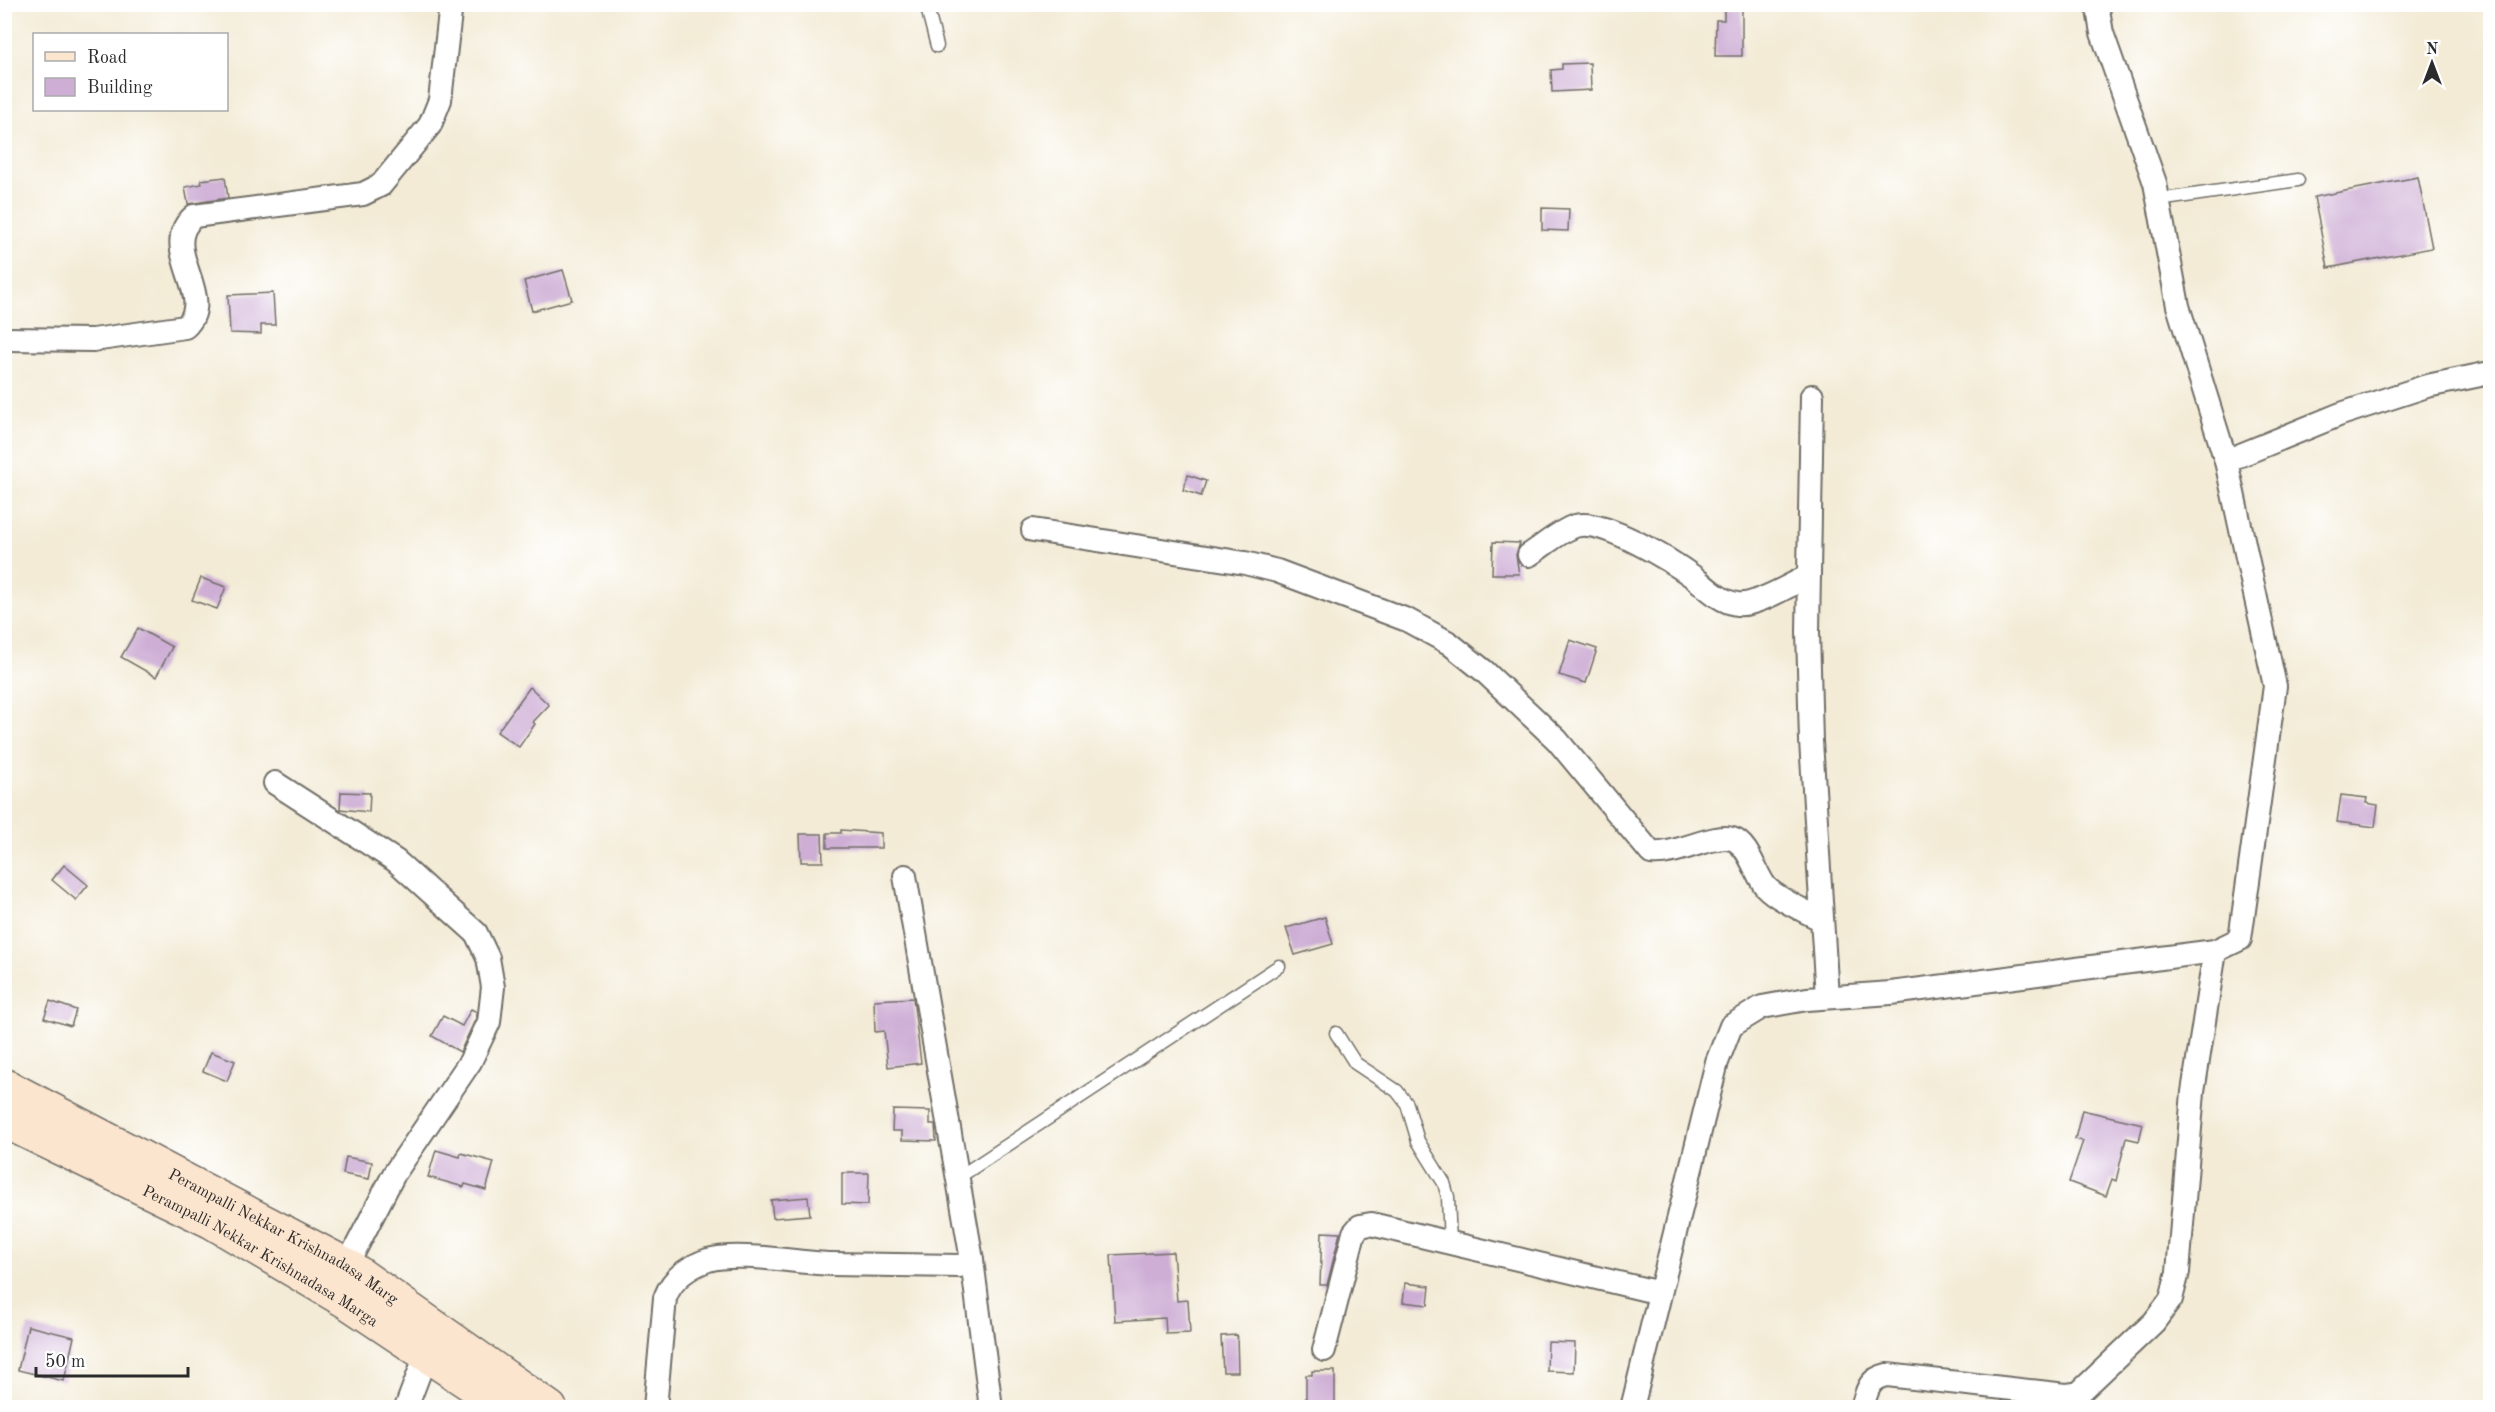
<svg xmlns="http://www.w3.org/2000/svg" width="2495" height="1412" font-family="'Old Standard TT',serif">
  <rect width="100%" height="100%" fill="#fff"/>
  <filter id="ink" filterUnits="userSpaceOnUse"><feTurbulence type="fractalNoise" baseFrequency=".0167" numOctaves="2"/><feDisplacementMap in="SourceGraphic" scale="12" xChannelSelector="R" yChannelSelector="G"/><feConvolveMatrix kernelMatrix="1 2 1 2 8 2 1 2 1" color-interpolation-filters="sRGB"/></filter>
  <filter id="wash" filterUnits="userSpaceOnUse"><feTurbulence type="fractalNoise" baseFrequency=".008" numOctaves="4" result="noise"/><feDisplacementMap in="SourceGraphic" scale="24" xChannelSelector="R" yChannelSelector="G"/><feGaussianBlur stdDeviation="1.35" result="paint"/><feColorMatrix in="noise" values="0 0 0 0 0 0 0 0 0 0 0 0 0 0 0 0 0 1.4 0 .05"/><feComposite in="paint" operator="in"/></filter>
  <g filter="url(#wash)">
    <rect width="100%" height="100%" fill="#f3ebd6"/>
    <g id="blocks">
      <g fill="#ceaed5">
        <path d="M1724,8L1742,9V56H1715L1716,20H1724Z"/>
        <path d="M1590,63L1591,90L1552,92L1551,70L1562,69V64Z"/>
        <path d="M225,177L228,198L188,204L185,187L202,184L201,180Z"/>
        <path d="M2418,177L2432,248L2328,268L2314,197Z"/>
        <path d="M1542,208L1569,209L1568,231L1542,230Z"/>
        <path d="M563,270L572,300L532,311L524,281Z"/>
        <path d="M273,293L275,325H261V334L230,333L228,295Z"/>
        <path d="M1188,475L1206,481L1201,496L1183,490Z"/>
        <path d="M1493,542L1520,543L1516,555L1519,574H1492Z"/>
        <path d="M201,578L226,587L217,609L192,600Z"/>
        <path d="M138,628L172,647L156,677L121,657Z"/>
        <path d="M1570,640L1597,649L1586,683L1559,675Z"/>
        <path d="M530,687L549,705L533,722L535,724L519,747L497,732Z"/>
        <path d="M341,792L370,793L369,812L340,809Z"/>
        <path d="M2341,795L2367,798L2366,803L2378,805L2375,827L2337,822Z"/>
        <path d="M841,830L881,833V848H827V833H841Z"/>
        <path d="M800,834H822L823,862H801Z"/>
        <path d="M64,865L88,885L76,900L52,880Z"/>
        <path d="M1325,917L1333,944L1295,955L1286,928Z"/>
        <path d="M913,998L921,1063L888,1067L884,1031L875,1032L874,1000Z"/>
        <path d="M50,1001L76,1010L71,1026L44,1018Z"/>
        <path d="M471,1009L477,1012L476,1018L460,1052L432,1036L443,1016L462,1026Z"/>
        <path d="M211,1052L235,1061L227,1081L203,1071Z"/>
        <path d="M893,1110L930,1111V1124H935L936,1141L902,1140V1131H892Z"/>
        <path d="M2082,1110L2143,1124L2139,1141L2126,1138L2116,1181L2112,1179L2106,1196L2069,1182L2083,1141L2075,1139Z"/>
        <path d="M436,1150L460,1157L461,1153L494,1162L486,1190L465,1184L464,1187L428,1177Z"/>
        <path d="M346,1157L372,1162L369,1179L343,1174Z"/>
        <path d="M842,1173H869L868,1205L842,1204Z"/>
        <path d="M808,1197L810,1215L773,1218L771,1200Z"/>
        <path d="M1322,1232L1340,1233L1327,1285H1320Z"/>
        <path d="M1173,1252L1177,1301L1188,1300L1190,1333L1166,1334L1165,1318L1115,1321L1111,1255Z"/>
        <path d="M1405,1283L1430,1286L1428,1305L1403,1302Z"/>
        <path d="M28,1326L74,1337L64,1381L18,1370Z"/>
        <path d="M1237,1335L1238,1372H1223L1221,1336Z"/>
        <path d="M1548,1342L1575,1343L1574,1372L1547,1371Z"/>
        <path d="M1312,1371H1335V1407H1306V1375H1312Z"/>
      </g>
    </g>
  </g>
  <g filter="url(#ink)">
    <use href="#blocks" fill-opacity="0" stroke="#716e67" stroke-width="1.5"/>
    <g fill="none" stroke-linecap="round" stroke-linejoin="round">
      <g stroke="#716e67" stroke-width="15">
        <g id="service">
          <path d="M926,4L937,46"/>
          <path d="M2158,200L2298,180"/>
          <path d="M1336,1033L1355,1063L1397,1091L1407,1104L1418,1141L1444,1183L1448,1197L1450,1243"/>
          <path d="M959,1177L1279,966"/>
        </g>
      </g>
      <g stroke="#716e67" stroke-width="26">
        <g id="minor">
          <path d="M4,339L93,340L185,327C219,296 156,249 194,216L363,194L381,185L430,125L440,100L451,4"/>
          <path d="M1812,396L1808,632L1811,741L1827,997"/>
          <path d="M2226,461L2341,414L2427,386L2490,373"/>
          <path d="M1033,530L1245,563L1277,571L1407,620L1449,643L1484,671L1557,740L1651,853C1677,856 1713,833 1732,839C1749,844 1755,874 1766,887C1777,899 1807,912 1822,920"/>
          <path d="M1529,555C1543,546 1560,531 1575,526C1602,517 1673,562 1695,578C1707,588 1721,602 1737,604C1755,607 1791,584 1809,576"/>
          <path d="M275,783L396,861L476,933L488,958L493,987L489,1022L470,1062L394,1174L347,1265"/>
          <path d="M972,1260L991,1408"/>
          <path d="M1324,1350L1354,1233L1360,1226L1371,1224L1660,1293"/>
          <path d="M406,1408L426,1355"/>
          <path d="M655,1408L665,1298C672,1278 688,1267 708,1260C737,1251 799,1263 831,1264C874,1265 917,1265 960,1266L972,1260L905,876"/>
          <path d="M1632,1408L1717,1062L1731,1026L1762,1007L1807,999L1891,993L2215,951L2240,939L2275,686L2226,461L2178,306L2155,183L2102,33L2097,4"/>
          <path d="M1862,1408C1867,1391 1868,1379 1887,1375L2066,1395L2079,1393L2154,1322L2171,1299L2178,1272L2193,1092L2215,951"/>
        </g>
      </g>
      <g stroke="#716e67" stroke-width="36">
        <g id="secondary">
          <path id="s1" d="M4,1085L347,1265L550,1408"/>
          <path id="s2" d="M4,1121L212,1222L347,1302L506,1408"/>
        </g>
      </g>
      <use href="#service" stroke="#fff" stroke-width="12"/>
      <use href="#minor" stroke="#fff" stroke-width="22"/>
      <use href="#secondary" stroke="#fce5cf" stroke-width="33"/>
    </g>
  </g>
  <g text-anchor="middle" stroke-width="6" stroke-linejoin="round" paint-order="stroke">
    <g font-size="16" fill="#2b2b2b" stroke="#fff">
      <text dy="6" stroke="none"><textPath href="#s1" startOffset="318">Perampalli Nekkar Krishnadasa Marg</textPath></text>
      <text dy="6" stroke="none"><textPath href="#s2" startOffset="290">Perampalli Nekkar Krishnadasa Marga</textPath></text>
    </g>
  </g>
  <rect width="2495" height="1412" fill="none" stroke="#fff" stroke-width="24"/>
  <rect x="33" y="33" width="195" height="78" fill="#ffffff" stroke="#aaaaaa" stroke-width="1.5"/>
  <rect x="45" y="52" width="30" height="9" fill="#fce5cf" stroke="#aaaaaa" stroke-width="1.5"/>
  <text x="87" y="63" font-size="18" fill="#2b2b2b">Road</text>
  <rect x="45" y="78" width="30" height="18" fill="#ceaed5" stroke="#aaaaaa" stroke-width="1.5"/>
  <text x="87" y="93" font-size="18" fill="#2b2b2b">Building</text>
  <g transform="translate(2432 63)" stroke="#ffffff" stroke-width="4.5" paint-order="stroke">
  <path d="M0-4.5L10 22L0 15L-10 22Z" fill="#2b2b2b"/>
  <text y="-9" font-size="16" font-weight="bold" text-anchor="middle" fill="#2b2b2b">N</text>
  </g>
  <path d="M36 1367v9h152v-9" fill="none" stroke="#2b2b2b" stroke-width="3"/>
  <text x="45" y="1367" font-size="18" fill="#2b2b2b" stroke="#ffffff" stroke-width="4.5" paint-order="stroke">50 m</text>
</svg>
